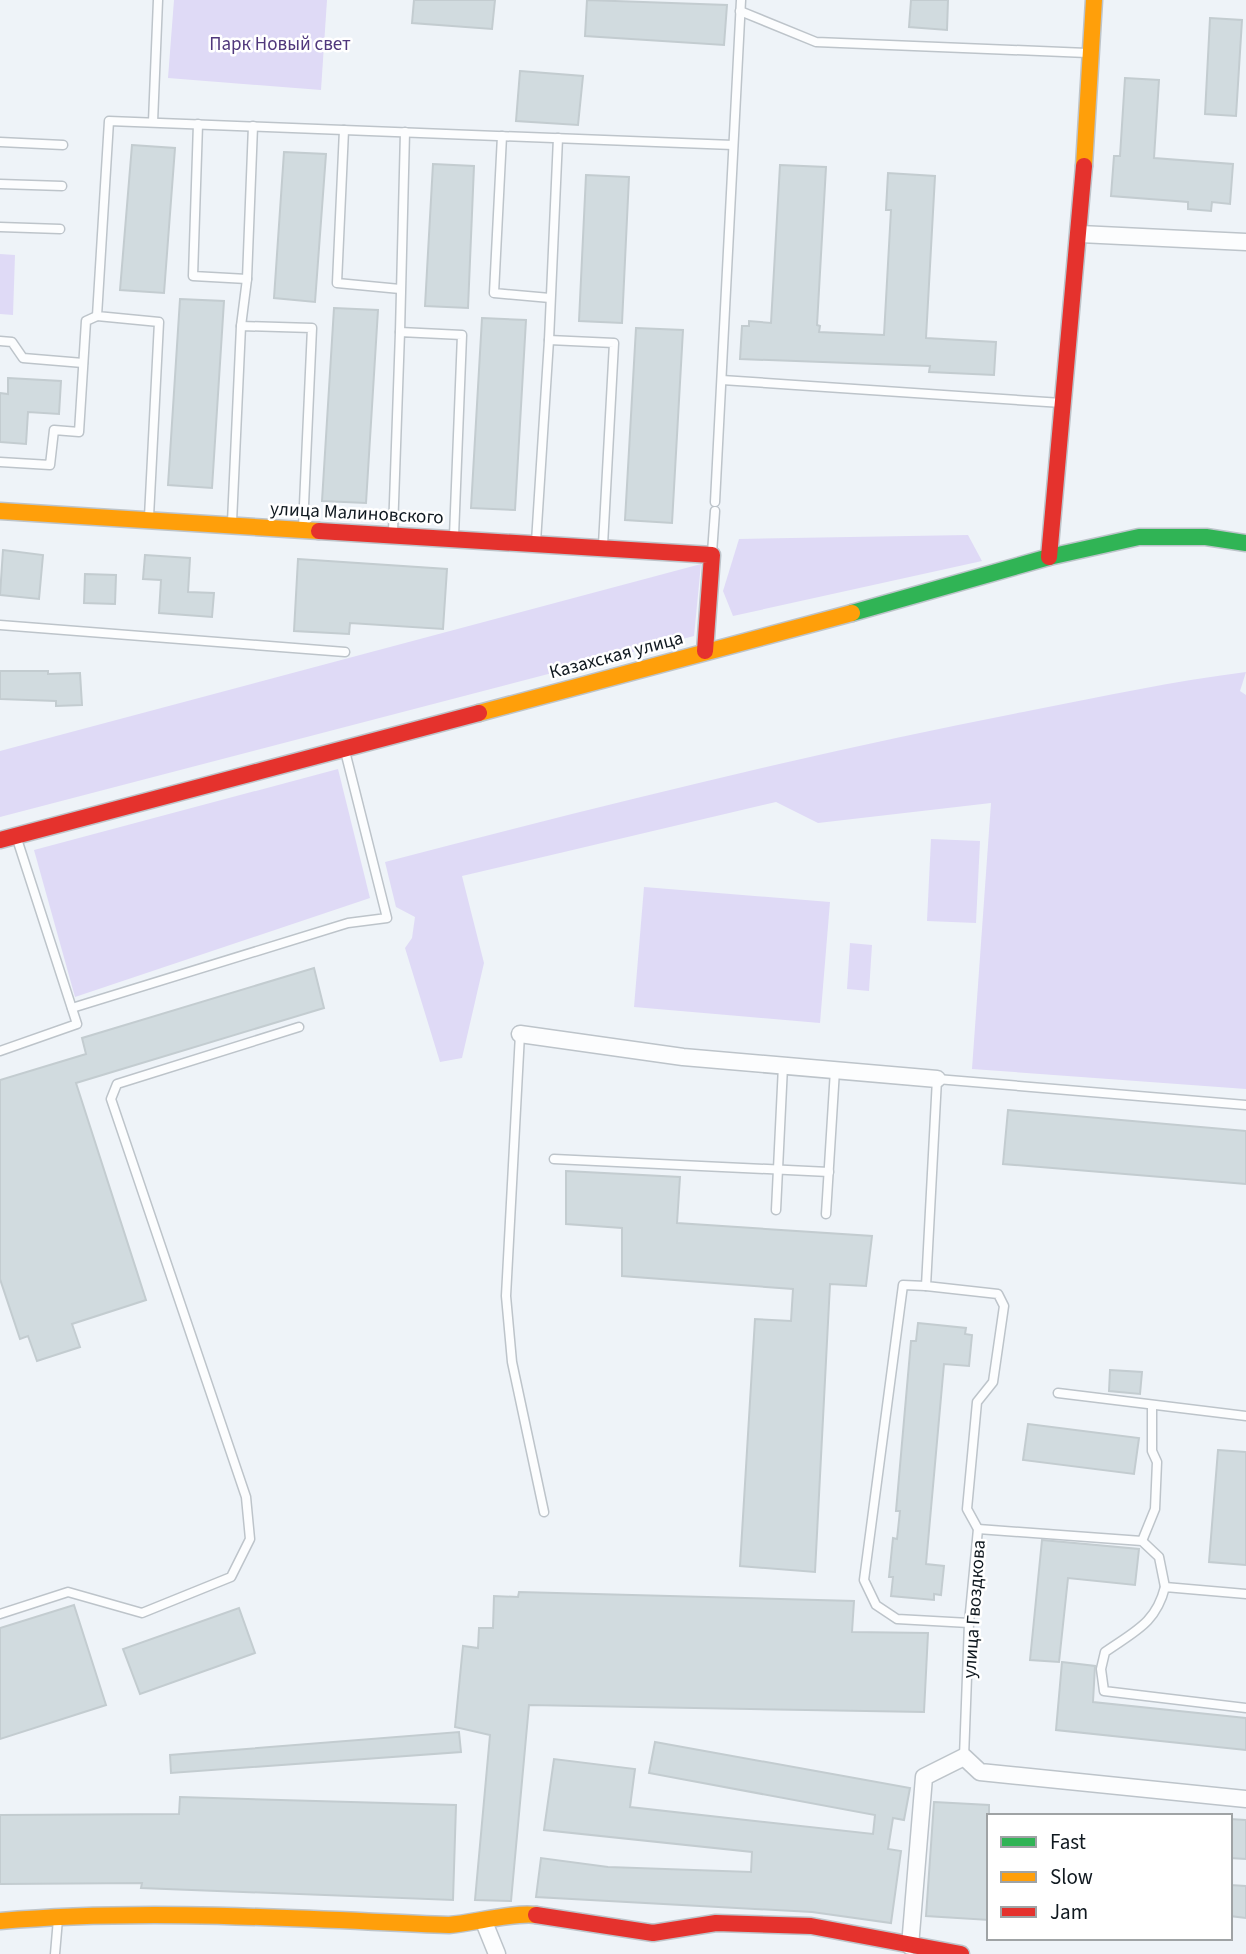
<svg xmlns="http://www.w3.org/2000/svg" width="1246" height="1954" font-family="'Source Sans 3',sans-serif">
  <rect width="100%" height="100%" fill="#eef3f8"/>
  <g fill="#dfdaf6">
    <path d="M174,0H327L321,90L168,78Z"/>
    <path d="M0,254L15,255L13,315L0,314Z"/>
    <path d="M968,535L982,561L733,616L723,591L739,539Z"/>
    <path d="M701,564L694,636L0,817V751Z"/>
    <path d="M1246,672L1240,691L1246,695V1089L972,1069L991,803L818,823L776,802L462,876L484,963L462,1058L440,1062L405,948L412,938L415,917L396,907L385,862C600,806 815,752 1033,710C1104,696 1174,681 1246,672Z"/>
    <path d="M338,769L370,898L75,997L34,850Z"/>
    <path d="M931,839L980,841L976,923L927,921Z"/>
    <path d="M644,887L830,902L820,1023L634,1007Z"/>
    <path d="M850,943L872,945L869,991L847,989Z"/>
  </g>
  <g fill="#d1dbdf" stroke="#c3ccd0" stroke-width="2">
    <path d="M414,0H495L492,29L412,23Z"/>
    <path d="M587,0L727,5L724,45L585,36Z"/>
    <path d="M911,0H948L947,30L909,27Z"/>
    <path d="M1210,18L1242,20L1236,116L1205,114Z"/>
    <path d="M520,71L583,76L578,125L516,121Z"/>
    <path d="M1125,78L1159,80L1154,158L1233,164L1230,204L1212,202L1211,211L1188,209V202L1111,196L1114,156H1120Z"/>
    <path d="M132,145L175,148L164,293L120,290Z"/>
    <path d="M284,152L326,154L315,302L274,298Z"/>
    <path d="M433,164L474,166L468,308L425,306Z"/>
    <path d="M780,165L826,167L817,325L820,326L819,332L884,335L891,210H886L888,173L935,176L926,338L996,342L994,375L929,372L930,366L740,359L742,326H749V321L771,323Z"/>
    <path d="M586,175L629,177L622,323L579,321Z"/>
    <path d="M180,299L224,301L212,488L168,485Z"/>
    <path d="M334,308L378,310L366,503L322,501Z"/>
    <path d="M482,318L526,320L515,510L471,508Z"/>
    <path d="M636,328L683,330L672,523L625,520Z"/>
    <path d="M8,378L61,381L59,414L28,412L26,444L0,442V393L8,394Z"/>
    <path d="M3,550L43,555L39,599L0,595Z"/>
    <path d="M145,555L190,558L188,592L214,593L212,617L159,613L161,580L143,579Z"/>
    <path d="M298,559L447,569L443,629L350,623L349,634L294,631Z"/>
    <path d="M85,574L116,575L115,604L84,603Z"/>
    <path d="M0,671H48V674L80,673L82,705L56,706V701L0,699Z"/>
    <path d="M314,968L324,1008L76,1083L146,1300L72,1324L80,1347L37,1361L28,1336L20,1339L0,1279V1080L86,1054L82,1038Z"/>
    <path d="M1008,1110L1246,1131V1184L1003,1164Z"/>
    <path d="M566,1171L680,1177L677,1223L872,1236L866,1286L830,1284L815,1572L740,1566L755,1319L791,1321L793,1289L622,1276V1228L566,1224Z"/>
    <path d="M918,1323L966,1328L965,1334L972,1335L969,1366L944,1364L926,1564L944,1566L941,1595L934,1594V1600L891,1596L893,1577H889L893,1538L897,1539L900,1511H896L911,1341H916Z"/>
    <path d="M1110,1370L1142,1372L1140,1394L1109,1391Z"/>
    <path d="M1028,1424L1139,1438L1134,1474L1023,1460Z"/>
    <path d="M1218,1450L1246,1452V1565L1209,1562Z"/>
    <path d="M1042,1540L1139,1549L1135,1585L1068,1578L1059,1662L1030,1660Z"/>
    <path d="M519,1592L854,1601L852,1632L928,1633L924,1712L529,1705L511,1901L475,1900L490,1735L455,1727L463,1646L478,1648L479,1628H493L494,1596L518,1597Z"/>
    <path d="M74,1605L106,1705L0,1739V1628Z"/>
    <path d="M239,1608L255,1653L140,1694L123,1649Z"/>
    <path d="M1062,1662L1095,1666L1093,1702L1246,1718V1750L1056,1730Z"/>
    <path d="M459,1732L461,1752L171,1773L170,1755Z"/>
    <path d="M655,1742L910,1788L904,1820L893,1818L888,1849L901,1851L891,1923L812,1912L536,1897L541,1858L608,1867L751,1872L752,1852L544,1830L554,1759L635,1769L630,1807L873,1834L875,1815L649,1773Z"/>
    <path d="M180,1797L456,1805L453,1900L141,1888L142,1883L0,1884V1815L179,1814Z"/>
    <path d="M934,1802L989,1805V1920L926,1916Z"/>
    <path d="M1230,1819L1246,1820V1859L1230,1858Z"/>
    <path d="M1230,1885L1246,1886V1918L1230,1916Z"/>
  </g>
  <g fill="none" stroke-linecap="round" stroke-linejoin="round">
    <g stroke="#bdc4ca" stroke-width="11">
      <g id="lane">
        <path d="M740,11L816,42L1087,53"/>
        <path d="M153,122L158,0"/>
        <path d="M198,124L193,276L247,279"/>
        <path d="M344,130L337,283L400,289"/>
        <path d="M502,136L494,293L550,298"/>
        <path d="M0,142L63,145"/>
        <path d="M0,184L62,186"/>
        <path d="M0,227L60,229"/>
        <path d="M241,326L247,279L253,126"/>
        <path d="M400,332L405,132"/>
        <path d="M549,340L558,138"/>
        <path d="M0,341L12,342L23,358L83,363"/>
        <path d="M722,380L1062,403"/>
        <path d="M0,462L50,465L54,430L79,432L86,321L97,316"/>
        <path d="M715,502L741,0"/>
        <path d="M149,517L159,322L97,316L109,121L733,145"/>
        <path d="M232,522L241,326L312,328L303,527"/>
        <path d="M393,531L400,332L462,335L454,536"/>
        <path d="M536,542L549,340L614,343L603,545"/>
        <path d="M712,553L715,511"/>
        <path d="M0,625L345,652"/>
        <path d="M72,1008L348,923L387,918L345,751"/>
        <path d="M520,1034L506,1296L512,1362L544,1512"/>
        <path d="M0,1051L77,1024L17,839"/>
        <path d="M554,1159L829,1172"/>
        <path d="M776,1210L783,1066"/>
        <path d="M826,1214L835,1070"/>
        <path d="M926,1286L903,1285L864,1580L876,1605L897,1619L969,1623"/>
        <path d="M1058,1393L1246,1416"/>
        <path d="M978,1529L1142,1541L1159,1557L1165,1587"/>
        <path d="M1142,1541L1155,1509L1157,1462L1152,1451V1405"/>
        <path d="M1246,1594L1165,1587C1156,1623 1135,1631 1105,1652L1101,1669L1104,1691L1246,1708"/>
        <path d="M0,1614L68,1592L142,1613L231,1577L250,1539L246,1497L111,1099L117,1084L299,1027"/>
        <path d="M964,1757L969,1623L978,1529L967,1509L977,1402L993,1382L1004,1306L998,1294L926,1286L937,1079L1246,1105"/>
        <path d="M55,1954L58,1919"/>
      </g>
    </g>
    <g stroke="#bdc4ca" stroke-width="19">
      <g id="street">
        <path d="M1080,234L1246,242"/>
        <path d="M520,1034L683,1057L937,1079"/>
        <path d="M484,1922L497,1954"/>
        <path d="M910,1946L924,1777L964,1757L980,1772L1246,1799"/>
      </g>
    </g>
    <g stroke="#bdc4ca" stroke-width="19">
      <path id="fast" d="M852,613L1049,557L1139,537H1206L1246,543"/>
    </g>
    <g stroke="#bdc4ca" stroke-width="19">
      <g id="slow">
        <path d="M1084,166L1094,0"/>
        <path d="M0,511L319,531"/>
        <path d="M479,713L852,613"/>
        <path d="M0,1921C149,1908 300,1919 449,1925C474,1923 514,1912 536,1915"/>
      </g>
    </g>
    <g stroke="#bdc4ca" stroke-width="19">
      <g id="jam">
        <path d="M319,531L712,555L705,651"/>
        <path d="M1049,557L1084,166"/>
        <path d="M0,840L479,713"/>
        <path d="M536,1915L653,1933L716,1923L811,1926L961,1954"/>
      </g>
    </g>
    <use href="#lane" stroke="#fcfdfe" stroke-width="8"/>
    <use href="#street" stroke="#fcfdfe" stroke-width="16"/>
    <use href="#fast" stroke="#30b455" stroke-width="16"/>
    <use href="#slow" stroke="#ff9f0a" stroke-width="16"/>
    <use href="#jam" stroke="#e5322d" stroke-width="16"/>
  </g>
  <g text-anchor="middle" stroke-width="5" stroke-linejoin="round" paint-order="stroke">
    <g font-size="19" fill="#50387c" stroke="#fff">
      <text x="280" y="50">Парк Новый свет</text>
    </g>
    <g font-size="19" fill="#0f181f" stroke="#fff">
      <text transform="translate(357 512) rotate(3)" y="7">улица Малиновского</text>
      <text transform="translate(616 654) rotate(-15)" y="7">Казахская улица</text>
      <text transform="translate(973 1609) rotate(-86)" y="7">улица Гвоздкова</text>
    </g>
  </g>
  <rect x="987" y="1814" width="245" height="126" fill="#ffffff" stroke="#9fa3a5" stroke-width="2"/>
  <rect x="1001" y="1837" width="35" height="10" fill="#30b455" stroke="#9fa3a5" stroke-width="2"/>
  <text x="1050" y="1849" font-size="21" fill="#0f181f">Fast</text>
  <rect x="1001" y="1872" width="35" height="10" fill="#ff9f0a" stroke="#9fa3a5" stroke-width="2"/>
  <text x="1050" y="1884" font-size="21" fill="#0f181f">Slow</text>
  <rect x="1001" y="1907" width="35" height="10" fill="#e5322d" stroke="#9fa3a5" stroke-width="2"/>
  <text x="1050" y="1919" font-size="21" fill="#0f181f">Jam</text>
</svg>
